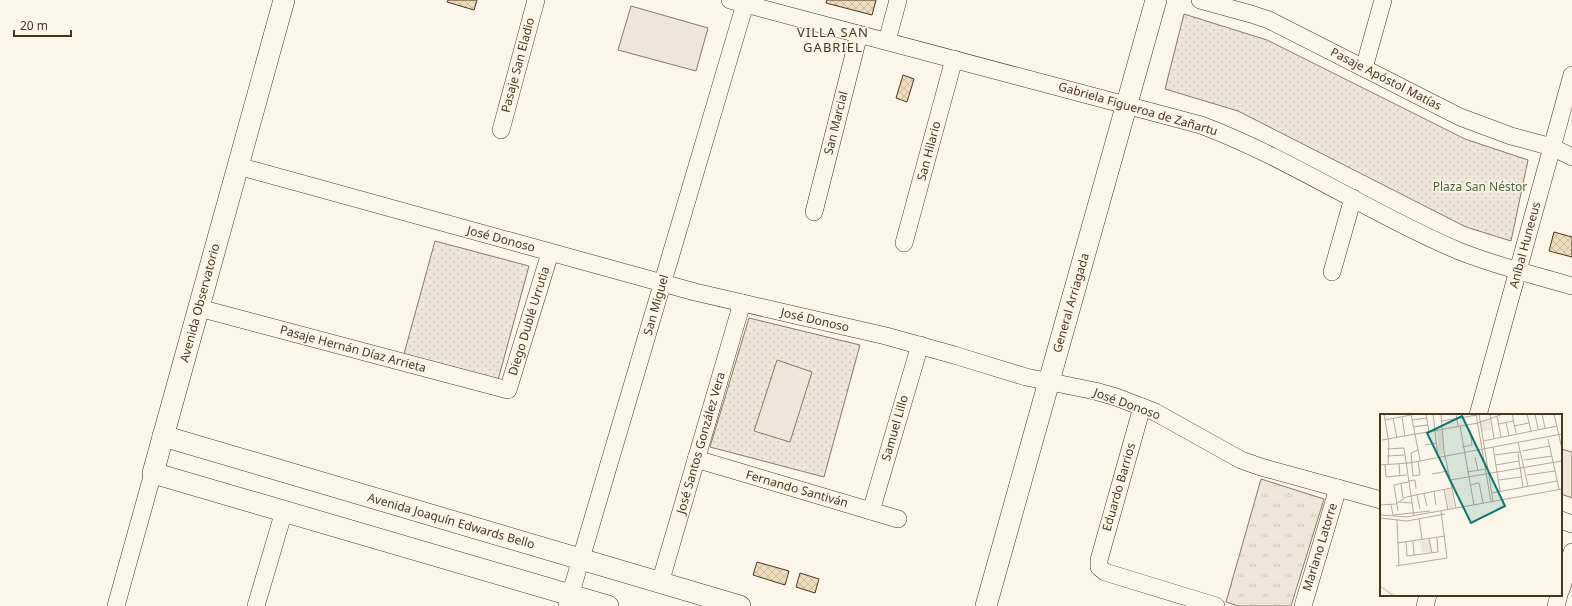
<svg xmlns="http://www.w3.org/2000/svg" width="1572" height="606" font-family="'Noto Sans',sans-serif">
  <defs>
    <pattern id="grass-tufts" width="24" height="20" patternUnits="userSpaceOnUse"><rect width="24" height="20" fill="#ede6d9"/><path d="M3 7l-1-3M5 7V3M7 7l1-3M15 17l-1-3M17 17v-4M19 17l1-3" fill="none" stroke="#cdc6ba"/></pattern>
    <pattern id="park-dots" width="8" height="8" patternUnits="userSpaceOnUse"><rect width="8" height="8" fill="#ede6d9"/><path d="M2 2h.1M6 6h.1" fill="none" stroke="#cdc6ba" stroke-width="1.8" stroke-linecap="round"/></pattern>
    <pattern id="building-cross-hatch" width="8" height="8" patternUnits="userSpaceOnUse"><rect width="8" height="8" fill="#ecdcbc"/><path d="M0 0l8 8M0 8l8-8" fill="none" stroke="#ccbda1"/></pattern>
  </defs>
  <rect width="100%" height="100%" fill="#fbf6e9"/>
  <path fill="url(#grass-tufts)" stroke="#887966" d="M1261,479L1324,499L1291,606H1238L1226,602Z"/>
  <g fill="url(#park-dots)" stroke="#887966">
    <path d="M1184,14L1267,40L1465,139L1528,160L1511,241L1466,227L1238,111L1165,89Z"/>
    <path d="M435,241L529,266L498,380L404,354Z"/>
    <path d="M749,318L860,345L824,477L710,447Z"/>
  </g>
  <g fill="#ede6d9" stroke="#887966">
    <path d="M631,6L708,28L696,71L618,50Z"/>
    <path d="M777,360L812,372L790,442L754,431Z"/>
    <path d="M1561,449L1572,452V498L1561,494Z"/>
  </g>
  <g fill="url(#building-cross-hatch)" stroke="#4a3520">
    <path d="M448,0H477L474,10L447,2Z"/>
    <path d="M827,0H876L872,15L826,3Z"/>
    <path d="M903,75L914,79L907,102L896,98Z"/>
    <path d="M1554,232L1572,237V257L1549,251Z"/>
    <path d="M757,562L789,571L785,585L753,575Z"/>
    <path d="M800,573L819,579L815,593L796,587Z"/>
  </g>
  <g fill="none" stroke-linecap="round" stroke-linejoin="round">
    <g stroke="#4a3520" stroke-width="18">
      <g id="minor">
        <path d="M730,0L1201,125C1291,159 1371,214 1459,251C1496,266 1534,275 1572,286"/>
        <path d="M1200,0L1251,14L1269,20L1460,117L1511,136L1552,147L1572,157"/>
        <path d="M887,41L898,0"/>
        <path d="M1364,68L1383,0"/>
        <path d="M501,130L536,0"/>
        <path d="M238,166L695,292L886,336L954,355L1026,377L1095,391L1116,397L1155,412L1241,460L1261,467L1381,500"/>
        <path d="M814,212L859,34"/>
        <path d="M904,243L954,59"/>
        <path d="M1332,272L1353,198"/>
        <path d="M199,308L508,390L550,253"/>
        <path d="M1142,407L1099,560V567L1105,572L1216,606"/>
        <path d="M1478,415L1572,75"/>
        <path d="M696,459L898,519"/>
        <path d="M871,511L920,345"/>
        <path d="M1561,520L1572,524"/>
        <path d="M660,583L742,303"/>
        <path d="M1561,590L1572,552"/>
        <path d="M116,606L153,473"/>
        <path d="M256,606L284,511"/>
        <path d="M567,606L745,4"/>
        <path d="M1303,606L1338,488"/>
        <path d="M1425,606L1428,595"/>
        <path d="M1556,606L1559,595"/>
      </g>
    </g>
    <g stroke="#4a3520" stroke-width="22">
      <g id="tertiary">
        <path d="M284,0L153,473L608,606"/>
        <path d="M163,436L740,606"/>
        <path d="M986,606L1156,0"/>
      </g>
    </g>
    <use href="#minor" stroke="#fbf6e9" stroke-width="17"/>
    <use href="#tertiary" stroke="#fbf6e9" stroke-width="21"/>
  </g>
  <g text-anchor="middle" stroke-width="3" stroke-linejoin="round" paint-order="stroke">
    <g font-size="12" fill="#4a3520" stroke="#fbf6e9">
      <text transform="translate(518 65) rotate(-75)" y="4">Pasaje San Eladio</text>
      <text transform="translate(1386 79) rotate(27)" y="4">Pasaje Apóstol Matías</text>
      <text transform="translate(1138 109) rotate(16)" y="4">Gabriela Figueroa de Zañartu</text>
      <text transform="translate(836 123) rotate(-76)" y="4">San Marcial</text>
      <text transform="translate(929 151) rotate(-75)" y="4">San Hilario</text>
      <text transform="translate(501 239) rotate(15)" y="4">José Donoso</text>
      <text transform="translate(1525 245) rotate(-75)" y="4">Aníbal Huneeus</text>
      <text transform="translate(200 303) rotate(-75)" y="4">Avenida Observatorio</text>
      <text transform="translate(1071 303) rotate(-74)" y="4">General Arriagada</text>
      <text transform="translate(656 305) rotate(-74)" y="4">San Miguel</text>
      <text transform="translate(815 320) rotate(13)" y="4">José Donoso</text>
      <text transform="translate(529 321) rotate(-73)" y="4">Diego Dublé Urrutia</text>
      <text transform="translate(353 349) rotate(15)" y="4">Pasaje Hernán Díaz Arrieta</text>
      <text transform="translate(1127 404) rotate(20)" y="4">José Donoso</text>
      <text transform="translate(895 428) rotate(-74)" y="4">Samuel Lillo</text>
      <text transform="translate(701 443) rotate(-74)" y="4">José Santos González Vera</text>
      <text transform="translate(1119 487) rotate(-74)" y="4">Eduardo Barrios</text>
      <text transform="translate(797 489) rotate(16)" y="4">Fernando Santiván</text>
      <text transform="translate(451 521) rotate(16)" y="4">Avenida Joaquín Edwards Bello</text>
      <text transform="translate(1320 547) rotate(-73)" y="4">Mariano Latorre</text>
    </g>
    <g font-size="12" fill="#436837" stroke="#fbf6e9">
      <text x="1480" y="191">Plaza San Néstor</text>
    </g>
    <g font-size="13" letter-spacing="1" fill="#4a3520" stroke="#fbf6e9">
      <text x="833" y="37">VILLA SAN<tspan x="833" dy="15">GABRIEL</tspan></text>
    </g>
  </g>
  <g transform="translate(1380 414)">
    <rect width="182" height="182" fill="#fbf6e9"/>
    <path d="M71,75L74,93L69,94L65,76Z" fill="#ede6d9"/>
    <path d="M110,4L112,16L102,18L100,7ZM62,16L63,40L59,41L57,17ZM49,126L51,138L42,139L40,127Z" fill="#ede6d9"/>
    <path fill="none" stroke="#dcd4c6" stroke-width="2" d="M0,172L14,182"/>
    <path fill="none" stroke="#b4a999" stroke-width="1" d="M4,0L9,30L8,50M31,0L40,46M46,0L49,18M53,0L58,43M61,0L64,37L76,94M76,0L78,12M96,0L111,88M99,0L113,87M110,0L114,24M132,0L136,19M147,0L151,17M155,0L158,15M162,0L165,14M174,0L182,35M117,2L121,23M22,3L25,22M13,4L17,24M5,6L31,1M32,6L47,4M62,7L97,1M126,9L129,22M119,10L133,7M80,12L94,91M134,12L149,9M33,13L48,11M168,25L179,75M2,26L98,9L123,0M103,27L177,12M138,28L148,72M45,31L57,29M82,33L92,31L90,16M113,33L120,77M7,35L24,34L34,102M140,37L138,40L143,73M142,37L170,32M114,41L138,38M7,42L24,41M95,43L98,57M144,46L172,42M38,47L40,61L33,62L31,39L38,36M19,49L20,62M5,50L6,63L27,61M0,51L29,49L182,20M116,51L139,47M87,58L106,55M52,60L68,57M147,61L175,57M70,66L182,47M119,66L141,63M28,67L35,66L36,75M21,70L23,84M90,71L99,69L103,89M64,75L68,96M54,78L56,91M112,79L177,67M44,80L47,92M37,81L40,95M19,88L32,89M0,91L16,90L26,83L71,74M11,91L13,101L50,97M18,97L14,71L28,68M0,101L26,103L182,75M0,104L27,107L65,100M39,105L42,125M17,106L19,152M49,125L52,139M33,127L34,141M26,128L27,142L58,138L57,124M17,129L65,122M16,152L67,144L61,97"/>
    <path fill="#0f766e" fill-opacity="0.15" stroke="#0f766e" stroke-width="2" d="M82,2L125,92L91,109L47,19Z"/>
    <rect width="182" height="182" fill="none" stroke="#4a3520" stroke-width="2"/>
  </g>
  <path d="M14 30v6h57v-6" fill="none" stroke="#4a3520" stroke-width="2"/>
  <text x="20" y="30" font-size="12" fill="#4a3520" stroke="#fbf6e9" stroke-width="3" paint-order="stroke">20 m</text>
</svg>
